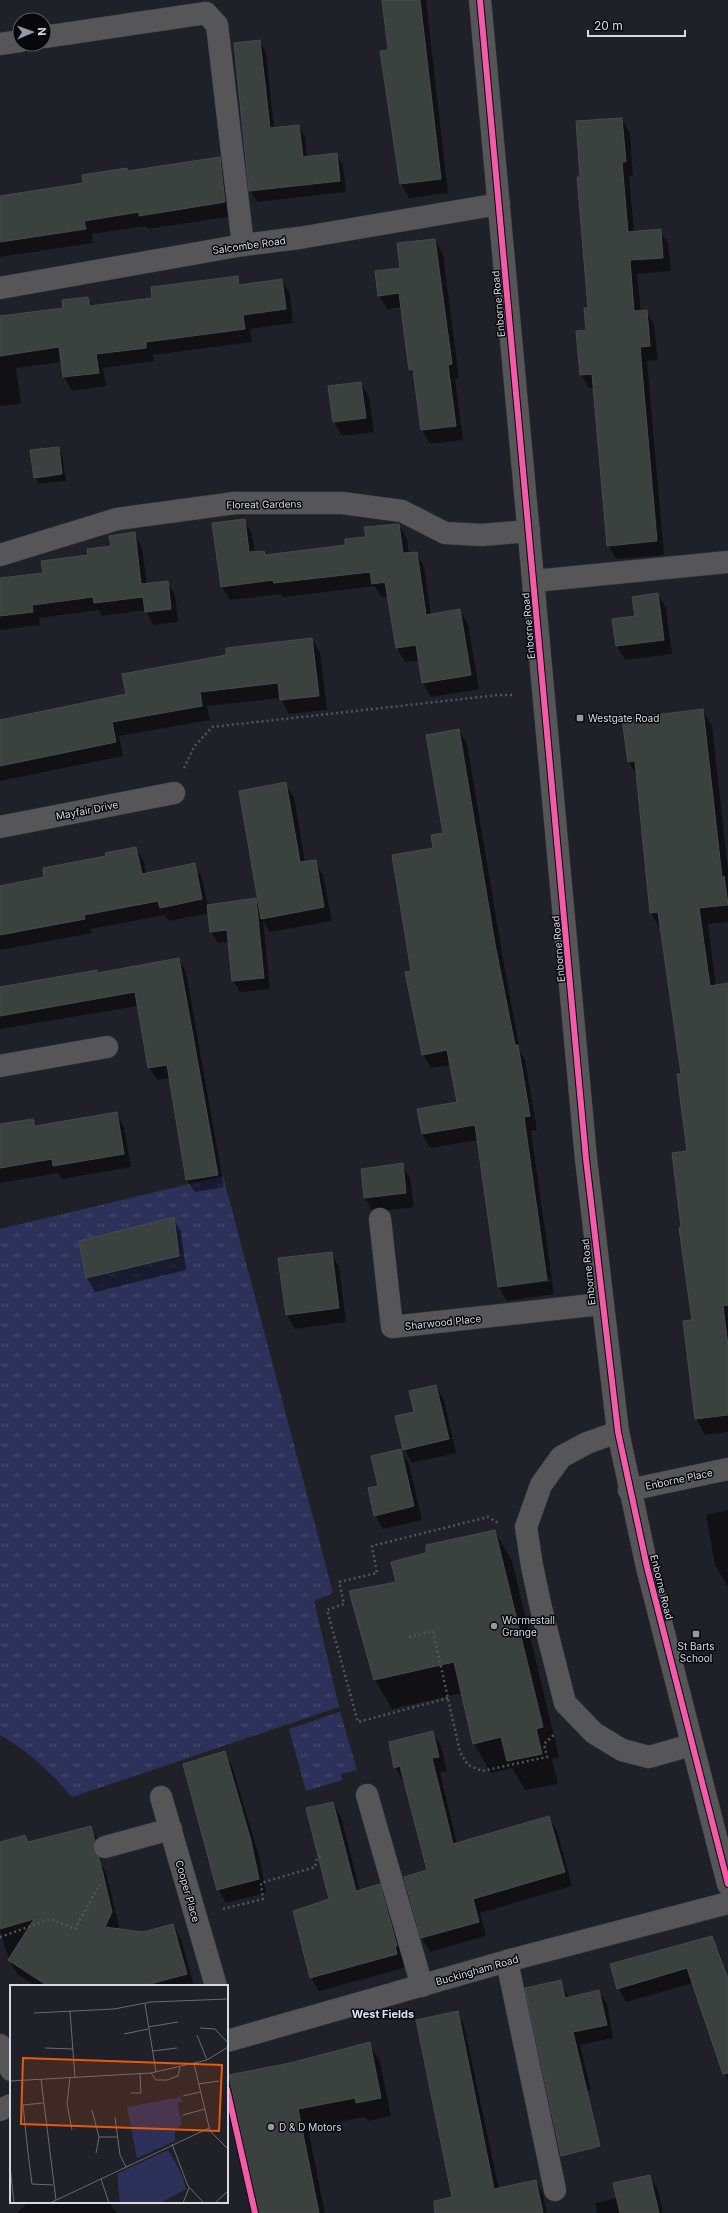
<svg xmlns="http://www.w3.org/2000/svg" width="728" height="2213" font-family="Inter,sans-serif">
  <defs>
    <pattern id="grass-tufts" width="24" height="20" patternUnits="userSpaceOnUse"><rect width="24" height="20" fill="#2d315a"/><path d="M3 7l-1-3M5 7V3M7 7l1-3M15 17l-1-3M17 17v-4M19 17l1-3" fill="none" stroke="#4b4e72"/></pattern>
  </defs>
  <rect width="100%" height="100%" fill="#202128"/>
  <g fill="url(#grass-tufts)">
    <path d="M223,1176L333,1593L314,1601L339,1707L72,1797C51,1773 29,1751 0,1735V1229Z"/>
    <path d="M340,1712L357,1770L341,1774L342,1780L306,1791L289,1729Z"/>
  </g>
  <g fill="#0007" fill-rule="evenodd">
    <path d="M382,0H426L448,193L409,198L401,184Z"/>
    <path d="M260,41L266,52L274,128L299,126L305,137L307,158L336,154L343,165L346,192L257,202L250,191L235,44Z"/>
    <path d="M622,119L630,133L633,176H629L634,232L660,230L668,244L671,271L637,274L641,312L646,311L654,325L658,360L647,361L664,555L616,559L608,545L594,388H589L581,375L589,309L582,178Z"/>
    <path d="M220,158L228,172L233,216L148,229L146,226L92,234L93,243L0,257V197L84,184L129,172Z"/>
    <path d="M435,240L443,254L459,378L455,379L463,440L430,444L422,430L415,378L410,370L402,307L387,309L379,295L402,268Z"/>
    <path d="M237,277L242,286L282,280L290,294L293,323L250,329L252,342L153,355L154,361L103,368L106,386L72,391L64,377L62,362L16,368L21,404L0,406V317L64,308L88,298L93,307L153,299Z"/>
    <path d="M361,383L369,397L374,432L342,436L334,422Z"/>
    <path d="M58,448L62,454L66,481L39,484L35,477Z"/>
    <path d="M244,520L252,534L255,553L264,552L266,556L346,546L399,525L407,539L409,554L416,553L424,567L431,615L460,610L468,624L479,689L431,697L423,683L419,660L405,662L397,648L389,596L381,597L375,586L283,597L281,594L230,600L222,587Z"/>
    <path d="M134,534L142,547L147,585L167,582L175,595L178,622L153,625L146,610L102,616L99,610L39,618L40,625L0,630V579L44,574L112,547Z"/>
    <path d="M658,594L666,608L672,654L625,660L617,646L613,619L636,617Z"/>
    <path d="M312,639L320,653L327,710L289,714L281,698L207,706L210,720L119,736L123,756L0,781V721L127,695Z"/>
    <path d="M702,710L712,726L728,870V922L708,924L716,986L728,984V1432L705,1435L696,1418L693,1321L682,1228L688,1152L682,1074L660,929L651,913L638,777L629,762L623,720Z"/>
    <path d="M459,730L467,744L503,959L520,1051L525,1060L537,1130L531,1131L554,1294L507,1301L499,1287L478,1140L430,1148L422,1134L458,1103L451,1065L431,1068L423,1054L412,972L434,849L445,834ZM551,1279L552,1281L503,1287V1285Z"/>
    <path d="M285,784L294,797L305,862L315,861L323,875L332,921L270,932L263,921L270,989L240,992L233,980L229,942L218,943L211,932L209,913L169,921L165,915L91,929L92,933L0,950V887L45,878L136,848L144,862L146,874L194,864L202,878L208,906L256,900L260,906Z"/>
    <path d="M179,959L186,972L224,1187L195,1192L187,1180L170,1078L157,1080L149,1068L138,1006L0,1029V988Z"/>
    <path d="M116,1113L124,1127L131,1167L62,1179L58,1173L0,1183V1125L33,1120L37,1126Z"/>
    <path d="M402,1164L410,1178L414,1207L373,1212L365,1198L362,1170Z"/>
    <path d="M173,1218L181,1232L186,1270L95,1292L87,1278Z"/>
    <path d="M331,1253L339,1267L346,1322L295,1329L287,1315Z"/>
    <path d="M436,1386L444,1400L456,1453L412,1463L404,1449L415,1412Z"/>
    <path d="M401,1450L409,1464L422,1520L383,1529L375,1515L379,1486Z"/>
    <path d="M728,1510V1587L715,1565L706,1515Z"/>
    <path d="M495,1531L512,1561L559,1757L552,1759L558,1784L525,1790L512,1768L491,1773L474,1744L462,1693L392,1709L375,1680L350,1592L397,1583L427,1554Z"/>
    <path d="M433,1732L441,1746L447,1771L440,1772L457,1844L549,1818L557,1831L572,1886L480,1913L486,1936L430,1952L422,1938L405,1878L428,1871L405,1781H403L395,1767Z"/>
    <path d="M224,1753L232,1766L259,1856L266,1893L226,1903L218,1889Z"/>
    <path d="M333,1803L341,1817L360,1891L379,1885L387,1899L405,1960H403L404,1968L319,1991L311,1978L330,1900Z"/>
    <path d="M91,1827L98,1840L102,1855L101,1863L106,1872L119,1926L118,1930L143,1934L173,1925L181,1939L194,1986H35L17,1974L9,1960L0,1931V1843L25,1836L29,1843Z"/>
    <path d="M711,1937L719,1951L728,1976V2081L693,1983L626,2002L618,1988Z"/>
    <path d="M560,1981L569,1998L599,1991L607,2004L613,2038L580,2045L591,2090L554,2097Z"/>
    <path d="M457,2012L464,2025L499,2189L536,2181L543,2194L547,2213H456Z"/>
    <path d="M369,2044L380,2062L391,2116L368,2121L365,2117L308,2128L325,2213H283L291,2064Z"/>
    <path d="M650,2176L658,2190L663,2213H597L595,2203L617,2198Z"/>
    <path d="M28,2202H109L117,2213H17Z"/>
  </g>
  <g fill="#3b413e" stroke="#484b4b">
    <path d="M382,0H420L441,179L400,184L380,51L388,50Z"/>
    <path d="M260,40L270,128L299,125L303,157L337,153L340,181L249,191L234,43Z"/>
    <path d="M622,118L626,162H622L628,232L661,229L663,258L630,260L634,311L647,310L650,346L640,347L657,541L607,546L592,374L580,375L576,331L586,330L584,308H588L577,177H580L576,121Z"/>
    <path d="M220,157L225,202L139,216V212L84,221L86,229L0,242V196L83,183L82,175L127,168L128,171Z"/>
    <path d="M435,239L452,364L448,365L456,426L421,430L413,370H409L399,293L378,296L375,271L400,268L397,243Z"/>
    <path d="M238,276L239,285L282,279L286,309L243,315L245,329L146,342V348L96,354L99,373L63,377L59,347L0,356V316L63,308L62,300L88,297L90,306L152,298L151,287Z"/>
    <path d="M361,382L366,418L333,422L328,386Z"/>
    <path d="M59,447L62,474L34,478L30,450Z"/>
    <path d="M245,519L249,552L264,551L265,555L345,545V539L366,537L364,527L399,524L403,553L417,552L426,615L460,609L471,675L422,683L416,645L396,648L385,582L372,584L370,572L274,583L273,580L221,587L212,523Z"/>
    <path d="M135,532L141,584L168,581L171,609L145,612L143,597L94,603L93,597L32,605L33,612L0,616V578L43,573L41,561L88,555L87,549L111,546L109,536Z"/>
    <path d="M658,593L664,640L616,646L612,619L635,616L632,597Z"/>
    <path d="M312,638L319,696L280,700L278,683L200,692L202,706L112,722L116,742L0,766V720L126,694L122,674L226,655V648Z"/>
    <path d="M703,709L722,877L724,876L728,905L699,908L710,986L728,983V1305L723,1306L728,1346V1415L695,1419L683,1321L692,1320L679,1228L681,1227L672,1153L687,1151L677,1074H681L658,912L650,913L635,761L628,762L622,719Z"/>
    <path d="M459,729L495,944L515,1045H518L530,1116L524,1117L547,1280L498,1287L475,1125L422,1134L417,1109L457,1102L447,1050L422,1055L405,972L411,971L392,855L433,848L431,835L443,833L426,735Z"/>
    <path d="M286,782L300,862L316,860L324,907L261,919L239,791Z"/>
    <path d="M136,847L142,874L195,863L202,899L160,908L158,901L84,915L85,919L0,935V886L44,877L43,868L106,856L105,853Z"/>
    <path d="M256,898L264,978L232,981L227,930L210,932L207,905Z"/>
    <path d="M179,958L218,1175L186,1180L167,1065L148,1068L135,992L0,1016V987L97,970V973Z"/>
    <path d="M117,1112L124,1154L53,1166L52,1159L0,1168V1124L33,1119L35,1126Z"/>
    <path d="M403,1163L406,1193L364,1198L361,1169Z"/>
    <path d="M174,1217L179,1256L86,1278L79,1241Z"/>
    <path d="M332,1252L339,1308L286,1315L278,1258Z"/>
    <path d="M436,1385L449,1439L403,1450L395,1416L414,1412L409,1391Z"/>
    <path d="M401,1449L414,1506L374,1516L368,1488L378,1486L371,1456Z"/>
    <path d="M495,1530L543,1727L536,1729L542,1754L507,1761L501,1737L473,1744L454,1662L374,1680L349,1591L396,1582L391,1562L426,1553V1545Z"/>
    <path d="M433,1731L439,1757L432,1758L453,1844L549,1816L565,1872L473,1899L479,1922L421,1938L404,1877L427,1870L400,1766L394,1768L389,1742Z"/>
    <path d="M225,1751L251,1841L259,1879L217,1890L183,1764Z"/>
    <path d="M333,1802L356,1891L380,1884L397,1946H395L397,1954L310,1978L293,1911L329,1899L306,1808Z"/>
    <path d="M91,1826L95,1841L93,1850L99,1857L112,1912L105,1927L143,1932L173,1924L187,1974L143,1986H48L8,1960L34,1919L0,1929V1842L25,1835L28,1842Z"/>
    <path d="M712,1936L728,1978V2073L723,2074L687,1968L617,1989L610,1964Z"/>
    <path d="M561,1980L565,1998L599,1990L607,2025L573,2032L600,2146L561,2156L525,1988Z"/>
    <path d="M458,2011L494,2189L536,2180L543,2213H435L434,2201L452,2197L416,2020Z"/>
    <path d="M370,2042L381,2098L356,2103L355,2098L298,2109L319,2213H258L229,2075L290,2063Z"/>
    <path d="M650,2175L659,2213H620L613,2183Z"/>
  </g>
  <g fill="none" stroke-linecap="round" stroke-linejoin="round">
    <g stroke="#3a3c41" stroke-width="23">
      <g id="minor">
        <path d="M480,0L586,1159L618,1432L647,1567L728,1884"/>
        <path d="M44,37L206,13L217,25L243,245"/>
        <path d="M0,44L20,41"/>
        <path d="M0,288L243,245L299,238L499,204"/>
        <path d="M0,555L117,519L235,503H342L402,511L445,533L482,535L529,531"/>
        <path d="M534,581L728,562"/>
        <path d="M0,827L174,793"/>
        <path d="M0,1066L107,1047"/>
        <path d="M380,1219L392,1327L601,1304"/>
        <path d="M618,1432L587,1443L561,1457L541,1485L526,1527L532,1566L541,1608L565,1703L594,1733L622,1750L649,1757L691,1745"/>
        <path d="M629,1490L728,1469"/>
        <path d="M367,1795L422,1986"/>
        <path d="M161,1797L216,1986"/>
        <path d="M105,1847L171,1829"/>
        <path d="M507,1961L555,2190"/>
        <path d="M227,2041L507,1961L728,1903"/>
        <path d="M0,2045L11,2070"/>
        <path d="M0,2110L11,2105"/>
      </g>
    </g>
    <g stroke="#545558" stroke-width="2.5" stroke-dasharray="2 3" stroke-linecap="butt">
      <path d="M184,768L194,747L212,727L498,695H515"/>
      <path d="M409,1637L433,1631L460,1752L468,1765L482,1771L547,1757L544,1744L556,1733"/>
      <path d="M448,1698L358,1722L327,1610L344,1604L339,1582L377,1573L372,1546L488,1517L498,1523"/>
      <path d="M223,1909L263,1899L261,1883L315,1867L317,1858L321,1856"/>
      <path d="M0,1937L51,1919L75,1929L100,1884"/>
    </g>
    <use href="#minor" stroke="#565659" stroke-width="22"/>
    <g stroke="#07080e" stroke-width="8">
      <g id="cycleway">
        <path d="M480,0L586,1159L618,1432L647,1567L728,1884"/>
        <path d="M227,2089L255,2213"/>
      </g>
    </g>
    <use href="#cycleway" stroke="#f35aa7" stroke-width="6"/>
  </g>
  <g fill="#9799a2" stroke="#07080e" stroke-width="1.5">
    <rect x="576" y="714" width="8" height="8" rx="2"/>
    <circle cx="494" cy="1626" r="4"/>
    <rect x="692" y="1630" width="8" height="8" rx="2"/>
    <circle cx="271" cy="2127" r="4"/>
  </g>
  <g text-anchor="middle" stroke-width="3" stroke-linejoin="round" paint-order="stroke">
    <g font-size="10" fill="#d7d9e3" stroke="#07080e">
      <text transform="translate(249 245) rotate(-8)" y="4">Salcombe Road</text>
      <text transform="translate(498 304) rotate(-95)" y="4">Enborne Road</text>
      <text transform="translate(264 504) rotate(-1)" y="4">Floreat Gardens</text>
      <text transform="translate(528 626) rotate(-95)" y="4">Enborne Road</text>
      <text transform="translate(87 810) rotate(-11)" y="4">Mayfair Drive</text>
      <text transform="translate(558 949) rotate(-95)" y="4">Enborne Road</text>
      <text transform="translate(588 1272) rotate(-96)" y="4">Enborne Road</text>
      <text transform="translate(443 1322) rotate(-6)" y="4">Sharwood Place</text>
      <text transform="translate(679 1479) rotate(-12)" y="4">Enborne Place</text>
      <text transform="translate(662 1587) rotate(76)" y="4">Enborne Road</text>
      <text transform="translate(188 1891) rotate(74)" y="4">Cooper Place</text>
      <text transform="translate(477 1970) rotate(-16)" y="4">Buckingham Road</text>
    </g>
    <g font-size="10" fill="#d7d9e3" stroke="#07080e" text-anchor="start">
      <text x="588" y="722">Westgate Road</text>
      <text x="502" y="1624">Wormestall<tspan x="502" dy="12">Grange</tspan></text>
      <text x="696" y="1650" text-anchor="middle">St Barts<tspan x="696" dy="12">School</tspan></text>
      <text x="279" y="2131">D &amp; D Motors</text>
    </g>
    <g font-size="11" font-weight="bold" fill="#dfe3f6" stroke="#07080e">
      <text x="383" y="2018">West Fields</text>
    </g>
  </g>
  <g transform="translate(10 1985)">
    <rect width="218" height="218" fill="#202128"/>
    <path d="M171,112L172,117L167,118L172,138L165,147V156L127,173L117,122ZM158,165L172,190L176,204L150,218H110L107,189Z" fill="#2d315a"/>
    <path d="M156,176L165,204L128,216L119,189Z" fill="#2d315a"/>
    <path fill="none" stroke="#696b73" stroke-width="1" d="M135,19L146,87M60,26L65,93M24,28L104,24L141,17L218,14M138,42L168,37M190,43L205,44L218,58M114,49L138,44M187,50L197,75M35,63L63,64M143,66L167,63M184,79L200,146L218,164M141,88L146,95H157L168,91L170,82M60,93L57,119L62,145M31,94L46,215M0,96L141,88L197,75L218,62M188,99L209,96M121,108H131L130,89M173,111L190,107M33,118L13,120L18,168L22,199L43,200M82,125L89,152H108M173,130L195,124M105,132L110,170L116,182M162,159L178,201L194,218M86,168L89,152M0,181L4,218M91,194L99,218M40,218L199,143M173,218L179,203M205,218L218,206"/>
    <path fill="#e8590c" fill-opacity="0.15" stroke="#e8590c" stroke-width="2" d="M13,73L212,80L209,146L11,139Z"/>
    <rect width="218" height="218" fill="none" stroke="#d7d9e3" stroke-width="2"/>
  </g>
  <g transform="translate(32 32) rotate(88)"><circle r="19" fill="#07080e" stroke="#5a5c63"/>
  <path d="M0-3L7 15L0 10L-7 15Z" fill="#9799a2"/>
  <text y="-6" font-size="11" font-weight="bold" text-anchor="middle" fill="#d7d9e3">N</text>
  </g>
  <path d="M588 30v6h97v-6" fill="none" stroke="#d7d9e3" stroke-width="2"/>
  <text x="594" y="30" font-size="12" fill="#d7d9e3" stroke="#07080e" stroke-width="3" paint-order="stroke">20 m</text>
</svg>
